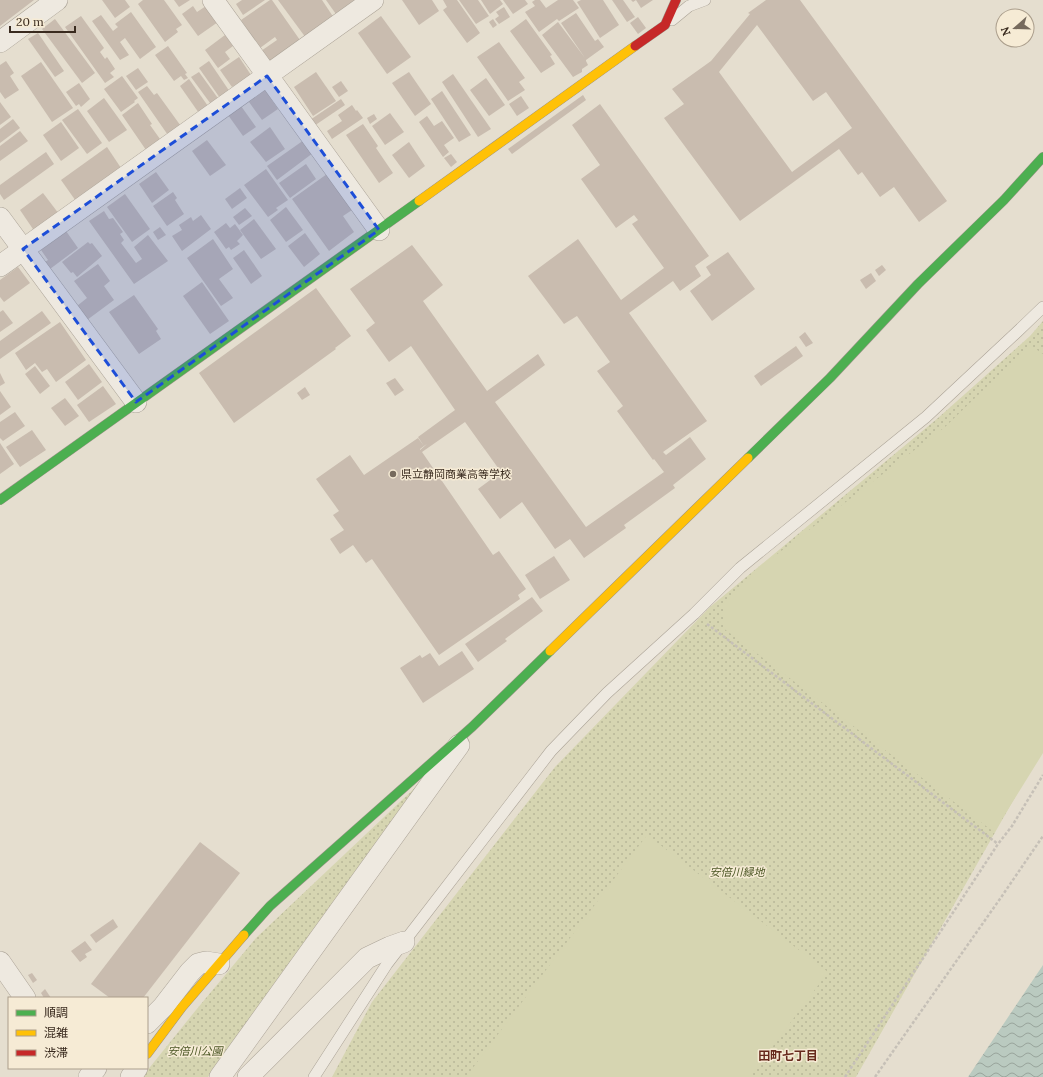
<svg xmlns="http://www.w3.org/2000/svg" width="1043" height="1077" font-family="Lora,'Noto Sans JP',serif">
  <defs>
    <pattern id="grass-dots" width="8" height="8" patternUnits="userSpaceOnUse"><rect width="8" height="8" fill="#d6d5b1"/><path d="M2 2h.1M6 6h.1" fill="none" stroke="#b8b798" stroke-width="1.8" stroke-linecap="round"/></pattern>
    <pattern id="water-waves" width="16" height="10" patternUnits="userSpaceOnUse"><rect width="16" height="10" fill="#bacac0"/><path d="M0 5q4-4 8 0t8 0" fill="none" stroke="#98a49b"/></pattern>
  </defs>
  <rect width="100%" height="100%" fill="#e5decf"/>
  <g fill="url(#grass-dots)">
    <path d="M1043,321V748L856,1077H332L372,1002L555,767L710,607L938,418L1030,336Z"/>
    <path d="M437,767L208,1077H142L196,1010L256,938Z"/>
  </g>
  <g fill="#d6d5b1">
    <path d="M1030,345L1043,354V753L994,832L723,628V604L764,564L945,427Z"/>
    <path d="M647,835L828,972L750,1077H466Z"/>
  </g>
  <path fill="url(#water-waves)" d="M1043,965V1077H968Z"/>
  <g fill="#c9bcaf" fill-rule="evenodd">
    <path d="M0,0H34L0,26Z"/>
    <path d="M102,0H125L130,7L115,18Z"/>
    <path d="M143,0H164L182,25L176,29L178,32L165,42L138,4Z"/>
    <path d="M174,0H190L179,7Z"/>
    <path d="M242,0H265L243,15L236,4Z"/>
    <path d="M270,0H272L302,43L271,65L261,51L277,40L275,37L260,48L241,20Z"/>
    <path d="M278,0H322L334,18L306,38Z"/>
    <path d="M326,0H363L338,17Z"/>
    <path d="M402,0H432L439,11L419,25Z"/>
    <path d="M443,0H457L480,33L467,43L443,10L447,7Z"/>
    <path d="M459,0H478L489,16L476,24Z"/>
    <path d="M481,0H500L503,4L490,14Z"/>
    <path d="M503,0H525L528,4L513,14Z"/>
    <path d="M535,0H540L546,8L558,0H573L579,8L559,21L557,19L539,32L525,12L535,6L532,2Z"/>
    <path d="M581,0H603L619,25L600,38L577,2Z"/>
    <path d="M612,0H623L635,17L627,22Z"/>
    <path d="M631,0H653L641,8L636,0L633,2Z"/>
    <path d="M766,0H800L947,201L919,222L894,187L880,197L862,172L858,175L839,149L740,221L664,118L684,104L672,89L711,61L750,14L748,13ZM757,25L813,101L826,92L852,128L792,172L719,72Z"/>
    <path d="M193,6L197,12L206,6L218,22L198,36L182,14Z"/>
    <path d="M504,7L510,17L499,24L495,19L499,16L496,12Z"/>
    <path d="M131,12L156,47L140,59L125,38L120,42L129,55L120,60L92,21L101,15L113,31L118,27L115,24Z"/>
    <path d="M576,13L595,41L598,39L604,47L586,60V61L588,65L582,69V72L573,77L542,35L558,22L585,58L561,23Z"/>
    <path d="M81,16L104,48L100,52L105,59L107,57L115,69L110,73L114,77L105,83L65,27Z"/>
    <path d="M381,16L411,57L387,74L358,33Z"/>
    <path d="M638,17L646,28L638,34L630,23Z"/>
    <path d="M55,19L95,73L82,83L42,29Z"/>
    <path d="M493,19L497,25L493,28L489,22Z"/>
    <path d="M526,19L552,55L550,56L555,64L541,73L510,31Z"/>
    <path d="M38,33L64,71L55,77L28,39Z"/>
    <path d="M225,35L233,46L225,52L230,59L218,68L205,50Z"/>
    <path d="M499,42L525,78L519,82L525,90L508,101L477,57Z"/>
    <path d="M168,46L187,73L185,74L188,78L184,80L181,76L174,81L155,55Z"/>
    <path d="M239,57L251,75L232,87L220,70Z"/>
    <path d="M6,61L14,73L10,76L19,90L5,99L0,92V65Z"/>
    <path d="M209,61L230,92L220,98L199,68Z"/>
    <path d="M41,62L73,108L52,122L21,76Z"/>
    <path d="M138,68L148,82L136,90L126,76Z"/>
    <path d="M199,72L220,101L213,107L191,77Z"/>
    <path d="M316,72L336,101L313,116L294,87Z"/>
    <path d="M409,72L431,104L415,116L392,83Z"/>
    <path d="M453,74L491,129L478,137L442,82Z"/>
    <path d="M122,76L138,98L134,101L135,102L121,112L104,89Z"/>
    <path d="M486,78L505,105L489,116L470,90Z"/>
    <path d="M189,79L210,109L201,116L180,86Z"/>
    <path d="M341,81L348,91L339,97L332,87Z"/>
    <path d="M79,83L90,99L81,107L79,104L76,106L66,92Z"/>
    <path d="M147,86L154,95L157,93L183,129L170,138L138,92Z"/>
    <path d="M265,90L278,109L262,120L249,102Z"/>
    <path d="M442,91L471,135L459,142L431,99Z"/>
    <path d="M583,95L586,100L512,154L508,149Z"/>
    <path d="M521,96L529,108L517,116L509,104Z"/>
    <path d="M104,98L127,130L109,142L87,111Z"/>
    <path d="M341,99L345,105L314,126L310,120Z"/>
    <path d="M0,102L11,117L0,125Z"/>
    <path d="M138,103L152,124L150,125L160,139L146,150L122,115Z"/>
    <path d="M600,104L709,256L695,266L701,276L680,291L673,281L629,313L707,421L663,452L666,455L690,437L706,459L673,485L675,488L624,525L626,528L584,558L570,539L555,549L522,502L500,519L478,489L501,472L465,422L422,452L493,555L499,551L526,589L518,595L520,599L439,655L372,559L366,563L353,545L340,554L330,539L344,530L333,515L339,511L316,479L350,455L364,475L418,438L424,446L420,449V450L427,444L424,446L418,437L455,410L411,346L389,362L366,330L375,323L350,289L412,245L443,285L423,301L487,391L538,354L545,365L495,402L586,527L664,472L654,459L653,460L617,411L623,406L597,371L610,362L577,316L564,324L528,276L578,239L621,300L664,268L632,224L638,220L634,215L616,228L581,179L600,165L572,125Z"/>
    <path d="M352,105L356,111L357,110L363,118L332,139L327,131L342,121L338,115Z"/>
    <path d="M241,106L256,127L243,136L228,115Z"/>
    <path d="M78,109L102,143L87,154L62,120Z"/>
    <path d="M390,113L404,132L385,145L372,126Z"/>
    <path d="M374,114L377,119L370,124L367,118Z"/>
    <path d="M427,116L434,126L442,121L454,138L444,145L449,152L443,157L419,122Z"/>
    <path d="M13,119L20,128L0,143V129Z"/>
    <path d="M61,122L79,148L61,161L43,135Z"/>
    <path d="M363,124L378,146L376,148L393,173L379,183L346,135Z"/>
    <path d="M270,127L285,149L266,162L250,142Z"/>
    <path d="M20,131L28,141L0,161V146Z"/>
    <path d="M207,140L226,165L210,176L192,151Z"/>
    <path d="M304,140L313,153L277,180L267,166Z"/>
    <path d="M409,142L425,166L409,178L392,155Z"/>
    <path d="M107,147L123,171L78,204L61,180Z"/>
    <path d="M46,152L54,164L4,200L0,194V185Z"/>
    <path d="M451,154L457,162L451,167L444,158Z"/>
    <path d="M306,164L316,179L290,198L279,183Z"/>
    <path d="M266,169L288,200L276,208L278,210L268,217L244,185Z"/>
    <path d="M156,172L169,190L152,203L139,184Z"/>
    <path d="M327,174L352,210L343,216L354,232L329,251L292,199Z"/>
    <path d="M240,188L247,198L232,209L225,199Z"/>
    <path d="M173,192L177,198L175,200L184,214L167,226L153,206Z"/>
    <path d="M43,193L59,214L35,232L20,210Z"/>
    <path d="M125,194L150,229L132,242L107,207Z"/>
    <path d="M286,207L303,230L286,242L270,220Z"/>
    <path d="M245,208L252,216L239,225L233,217Z"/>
    <path d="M104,211L109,219L113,218L123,232L120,234L124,240L121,243L136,263L142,259L134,247L148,235L168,261L134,284L89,221Z"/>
    <path d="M201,215L211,229L182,251L172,236L182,230L179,225L191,217L193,221Z"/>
    <path d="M254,219L276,249L261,259L240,230Z"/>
    <path d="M226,223L230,228L235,224L243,235L237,241L240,244L231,250L229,247L226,249L214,232Z"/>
    <path d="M160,227L166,235L158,240L153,232Z"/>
    <path d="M66,231L78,248L50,269L45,262L48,260L41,250Z"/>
    <path d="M305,233L320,254L304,267L288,246Z"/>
    <path d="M213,239L233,269L219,279L233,298L221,306L187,258Z"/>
    <path d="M88,242L90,244L92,243L102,256L77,277L73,272L71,273L62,262Z"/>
    <path d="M244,250L262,276L251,284L233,258Z"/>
    <path d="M728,252L755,289L712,321L690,291L711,275L706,267Z"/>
    <path d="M98,264L110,281L104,286L114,300L87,320L77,306L87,298L74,281Z"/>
    <path d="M882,265L886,270L879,276L875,270Z"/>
    <path d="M18,267L30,283L4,302L0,297V280Z"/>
    <path d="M871,273L876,281L866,289L860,280Z"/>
    <path d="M202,282L229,321L210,334L183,296Z"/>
    <path d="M316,288L351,336L335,348L336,349L234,423L199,373Z"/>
    <path d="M134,295L158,329L156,331L161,339L139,354L109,312Z"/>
    <path d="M3,310L13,323L0,332V312Z"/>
    <path d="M42,311L51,323L0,359V341Z"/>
    <path d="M60,322L86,360L56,382L47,369L42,372L35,363L26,370L15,353Z"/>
    <path d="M805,332L813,343L806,347L799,337Z"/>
    <path d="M796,346L803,356L761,386L754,376Z"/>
    <path d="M89,364L102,382L78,400L65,382Z"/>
    <path d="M35,366L50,386L40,394L25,374Z"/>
    <path d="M0,373L5,383L0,386Z"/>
    <path d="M395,378L404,390L395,396L386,383Z"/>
    <path d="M103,386L116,404L89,422L77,405Z"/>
    <path d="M305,387L310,395L302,400L297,393Z"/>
    <path d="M0,391L11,407L0,415Z"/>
    <path d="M65,398L79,416L65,426L51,408Z"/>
    <path d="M15,412L25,426L3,441L0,438V422Z"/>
    <path d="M32,430L46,450L20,467L6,447Z"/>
    <path d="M0,443L14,464L0,474Z"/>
    <path d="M554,556L570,580L540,599L525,575Z"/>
    <path d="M532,597L543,611L505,639L507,641L478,662L465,644Z"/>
    <path d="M462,651L474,669L423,703L400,668L420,655L422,658L430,653L439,666Z"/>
    <path d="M200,842L240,873L143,998H110L91,984Z"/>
    <path d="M113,919L118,927L96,943L90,935Z"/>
    <path d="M85,941L92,950L85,954L87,957L80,962L71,951Z"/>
    <path d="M32,973L37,980L33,983L28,975Z"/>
    <path d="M45,989L51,998H44L41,993Z"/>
  </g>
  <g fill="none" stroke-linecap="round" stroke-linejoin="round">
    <g stroke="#aba397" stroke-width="12">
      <g id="lane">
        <path d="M672,20L689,6L705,0"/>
        <path d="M314,1077L387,964L551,751L607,693L694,614L740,568L926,417L1017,332L1043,307"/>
      </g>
    </g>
    <g stroke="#aba397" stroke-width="22">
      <g id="street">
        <path d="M213,0L379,230"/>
        <path d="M0,42L57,0"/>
        <path d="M0,218L136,402"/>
        <path d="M0,266L373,0"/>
        <path d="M0,962L25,998"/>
        <path d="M147,1023L163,1007L190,972L198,964L206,962L219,964"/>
        <path d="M89,1077L96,1068"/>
        <path d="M131,1077L137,1068"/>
        <path d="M220,1077L459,745"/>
        <path d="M248,1077L367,958L390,947L404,942"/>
      </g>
    </g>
    <g stroke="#9a9288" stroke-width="10">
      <g id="fast">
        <path d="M748,458L830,378L918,284L1004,200L1043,157"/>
        <path d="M0,500L419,201"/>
        <path d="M244,935L270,906L472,727L550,651"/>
      </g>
    </g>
    <g stroke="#9a9288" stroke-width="10">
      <g id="slow">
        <path d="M419,201L635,46"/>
        <path d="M550,651L748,458"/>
        <path d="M147,1054L182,1007L244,935"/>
      </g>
    </g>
    <g stroke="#9a9288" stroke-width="10">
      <path id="jam" d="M635,46L665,25L676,0"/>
    </g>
    <g stroke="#c6c0b7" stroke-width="2.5" stroke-dasharray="3 2" stroke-linecap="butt">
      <path d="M707,624L998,844"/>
      <path d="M845,1077L998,844L1012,826L1043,775"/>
      <path d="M875,1077L1002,896L1043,836"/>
    </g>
    <use href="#lane" stroke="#eee9e0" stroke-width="11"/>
    <use href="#street" stroke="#eee9e0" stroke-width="21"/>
    <use href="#fast" stroke="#4caf50" stroke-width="9"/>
    <use href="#slow" stroke="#ffc107" stroke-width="9"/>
    <use href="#jam" stroke="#c62828" stroke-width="9"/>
  </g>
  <path fill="#1d4ed8" fill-opacity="0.2" stroke="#1d4ed8" stroke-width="3" stroke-dasharray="8 5" stroke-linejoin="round" d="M267,76L379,230L136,402L23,249Z"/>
  <circle fill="#766a5d" stroke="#f6ebd5" stroke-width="1.5" cx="393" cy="474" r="4"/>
  <g text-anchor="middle" stroke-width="3" stroke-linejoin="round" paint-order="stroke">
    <g font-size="11" fill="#3a2b1f" stroke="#f6ebd5" text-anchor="start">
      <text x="401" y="478">県立静岡商業高等学校</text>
    </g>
    <g font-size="11" font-style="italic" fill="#4c5725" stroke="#f6ebd5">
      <text x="737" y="876">安倍川緑地</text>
      <text x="195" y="1055">安倍川公園</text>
    </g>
    <g font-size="12" font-weight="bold" fill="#672a1d" stroke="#f6ebd5">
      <text x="788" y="1060">田町七丁目</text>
    </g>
  </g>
  <rect x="8" y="997" width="140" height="72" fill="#f6ebd5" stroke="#ab9e8c"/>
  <rect x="16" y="1010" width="20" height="6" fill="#4caf50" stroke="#ab9e8c"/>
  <text x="44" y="1017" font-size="12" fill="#3a2b1f">順調</text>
  <rect x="16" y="1030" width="20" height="6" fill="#ffc107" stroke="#ab9e8c"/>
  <text x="44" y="1037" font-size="12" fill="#3a2b1f">混雑</text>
  <rect x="16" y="1050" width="20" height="6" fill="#c62828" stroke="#ab9e8c"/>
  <text x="44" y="1057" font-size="12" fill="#3a2b1f">渋滞</text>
  <g transform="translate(1015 28) rotate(250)"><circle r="19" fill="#f6ebd5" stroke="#ab9e8c"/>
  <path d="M0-3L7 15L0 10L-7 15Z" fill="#766a5d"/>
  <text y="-6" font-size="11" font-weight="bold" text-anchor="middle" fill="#3a2b1f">N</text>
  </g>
  <path d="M10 26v6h65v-6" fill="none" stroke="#3a2b1f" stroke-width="2"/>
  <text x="16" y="26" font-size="12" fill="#3a2b1f" stroke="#f6ebd5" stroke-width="3" paint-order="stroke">20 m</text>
</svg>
